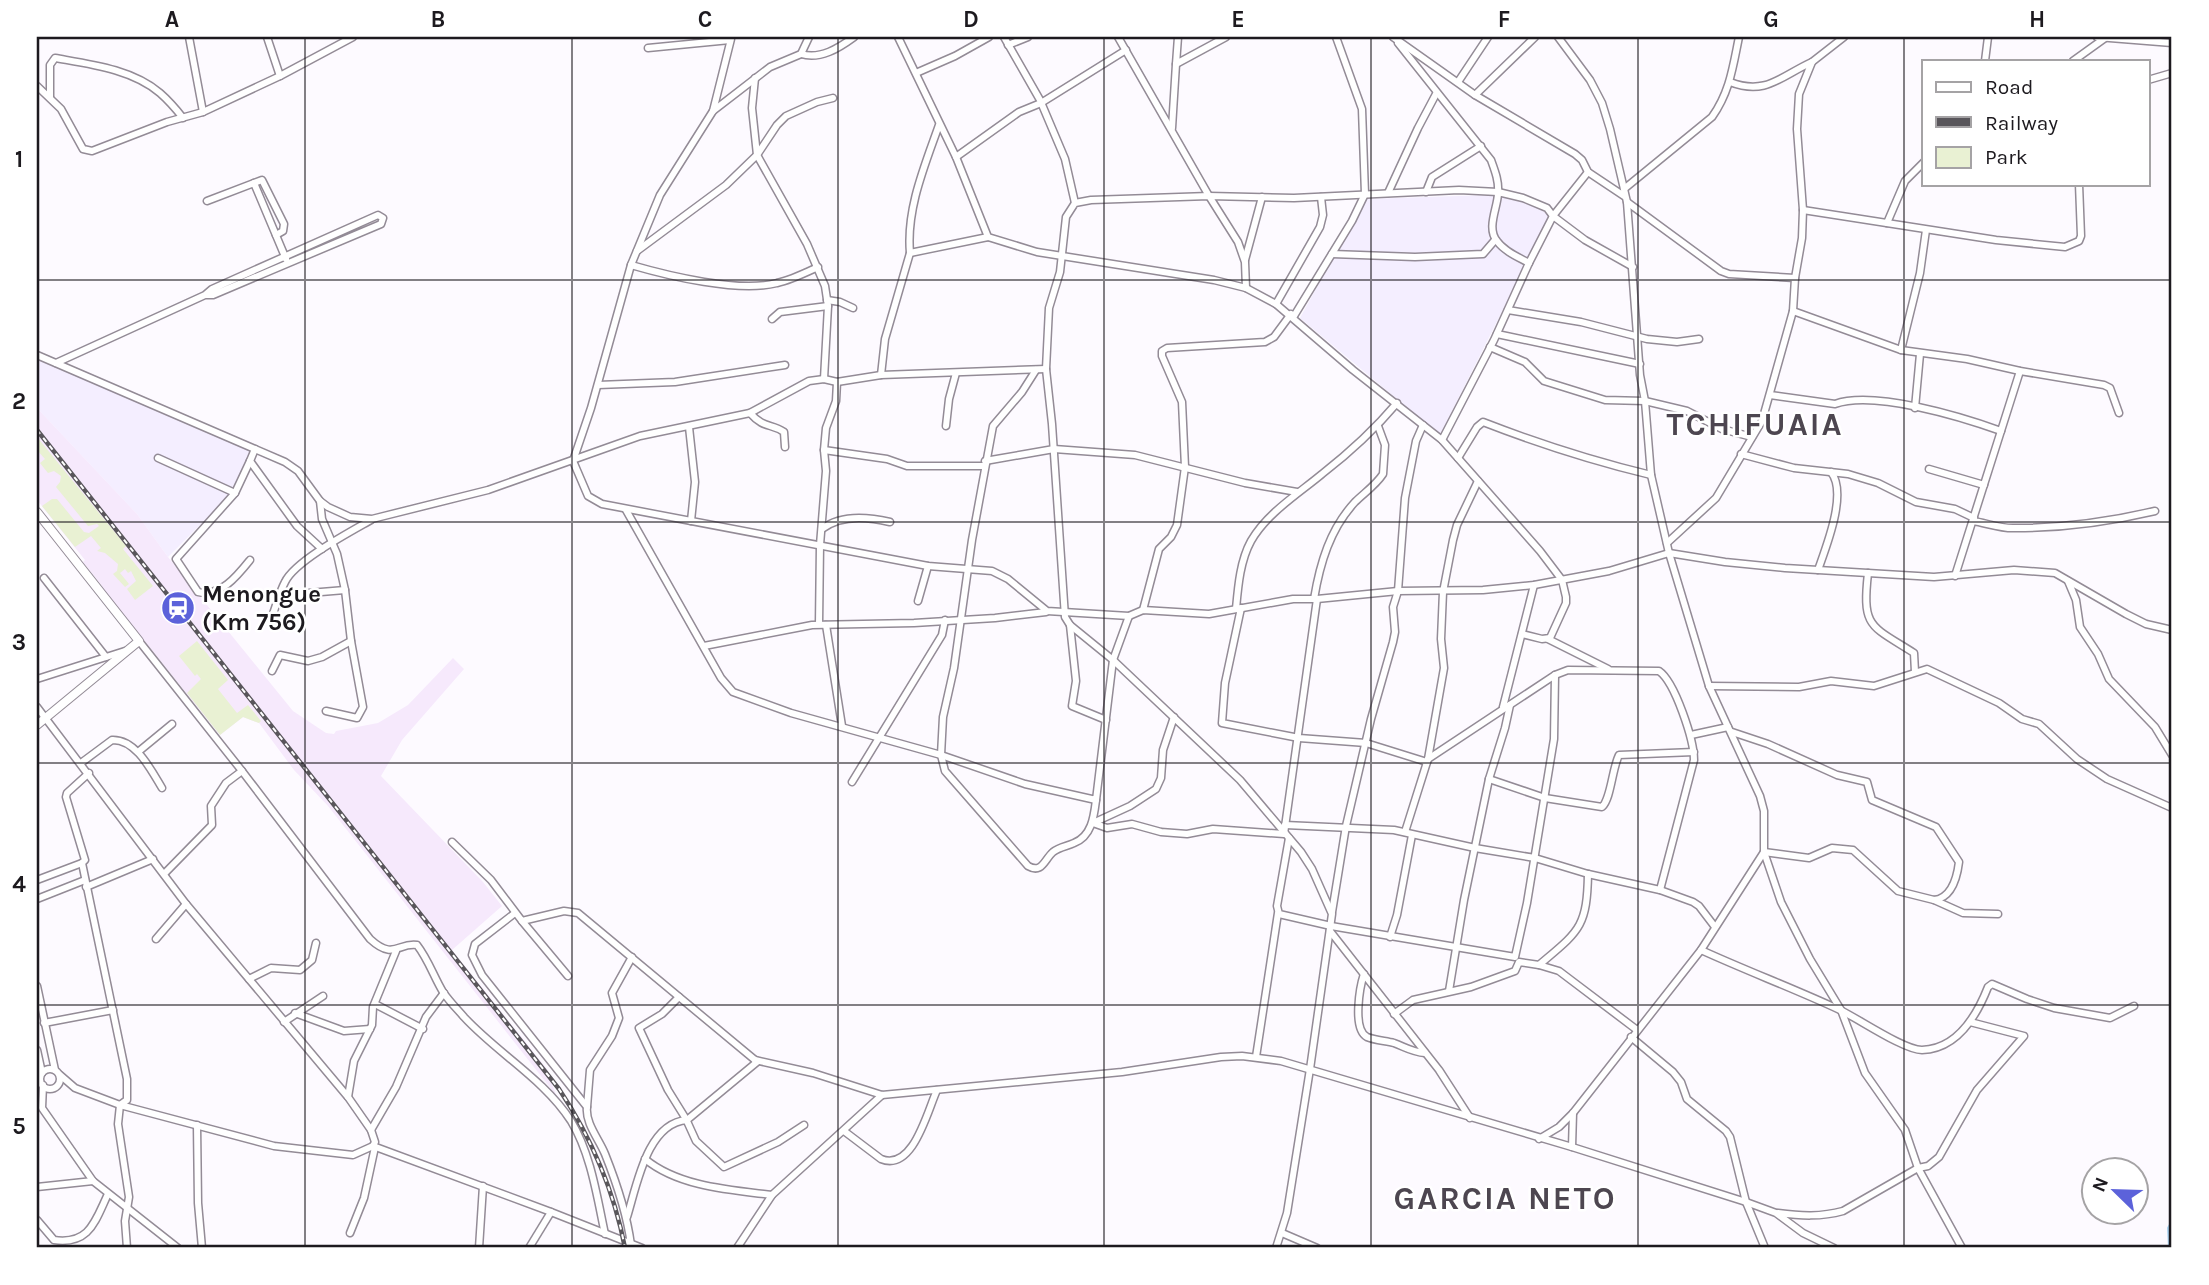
<svg xmlns="http://www.w3.org/2000/svg" width="2209" height="1285" font-family="Karla,sans-serif">
  <rect width="100%" height="100%" fill="#fdfaff"/>
  <g fill="#f4eeff">
    <path d="M1491,195L1528,201L1550,216L1440,435L1300,318L1365,199Z"/>
    <path d="M37,359L251,451L231,494L168,557L137,514L37,408Z"/>
  </g>
  <path fill="#f6e9fc" d="M37,408L137,514L168,557L293,711L326,733L334,734L336,731L378,723L408,705L453,658L464,669L402,740L381,776L483,882L502,906L452,950L547,1069L556,1095L328,806L294,770L259,723L243,717L220,735L101,587L102,586L83,562L85,560L37,500Z"/>
  <g fill="#e9f1d3">
    <path d="M37,437L126,546L123,549L153,586L135,600L127,589L136,581L131,571L128,573L125,569L120,573L129,584L125,587L113,574L117,571L118,564L105,553L97,551L101,548L91,536L75,547L42,506L52,499H57L84,532L89,533L99,526L97,524L88,526L56,487L60,482L61,476L54,471L48,473L40,463L45,459L37,450Z"/>
    <path d="M197,641L228,680L218,689L237,713L248,705L261,721L259,723L243,717L220,735L187,693L201,679L197,674L195,676L179,656Z"/>
  </g>
  <g fill="none" stroke-linecap="round" stroke-linejoin="round">
    <path stroke="#abd4f2" stroke-width="2" d="M2169,1248L2168,1228L2172,1221"/>
    <g stroke="#938b96" stroke-width="9">
      <g id="minor">
        <path d="M189,37L203,112"/>
        <path d="M267,37L280,76"/>
        <path d="M809,37L801,54L770,67L713,111L660,195L631,265L591,408L573,461L588,496L602,504L928,566L992,571L1008,579L1047,611L1129,616L1143,610L1209,614L1293,599H1317L1398,591L1483,590L1534,585L1609,571L1669,553L1725,562L1785,568L1934,577L2014,570L2055,573L2126,614L2146,624L2172,630"/>
        <path d="M898,37L956,157L988,237L1037,252L1214,280L1246,288L1276,304L1353,370L1442,440L1540,551L1562,580L1566,597V603L1550,638L1542,639L1522,634"/>
        <path d="M1004,37L1040,100L1065,159L1075,203"/>
        <path d="M1118,37L1209,196L1238,242L1245,262L1246,288"/>
        <path d="M1178,37L1176,64L1226,37"/>
        <path d="M1393,37L1475,95L1575,154L1582,160L1588,172L1624,196"/>
        <path d="M1558,37L1590,80L1602,103L1610,129L1627,202L1640,375L1645,401L1651,475L1669,553L1709,686L1760,796L1764,811V852L1781,902L1810,959L1841,1010L1865,1073L1905,1130L1918,1168L1962,1248"/>
        <path d="M2097,37L2172,43"/>
        <path d="M1398,43L1491,160C1495,171 1499,181 1498,193C1498,207 1486,228 1497,241C1504,251 1518,257 1529,263"/>
        <path d="M1008,45L1028,37"/>
        <path d="M648,48L730,40"/>
        <path d="M801,54C820,60 839,48 854,37"/>
        <path d="M1985,61L1988,37"/>
        <path d="M2073,61L2105,38"/>
        <path d="M916,73L955,56L989,37"/>
        <path d="M755,78L752,108L757,155L807,244L825,286L828,306L824,379"/>
        <path d="M2148,80L2172,73"/>
        <path d="M1458,82L1488,37"/>
        <path d="M1730,82C1766,96 1781,76 1812,62"/>
        <path d="M37,86L61,109L83,149L92,151L167,122L203,112L280,76L353,37"/>
        <path d="M1475,95L1535,37"/>
        <path d="M50,97V65L55,58C89,64 132,69 160,93C168,100 176,109 183,118"/>
        <path d="M713,111L731,39"/>
        <path d="M1172,128L1176,64"/>
        <path d="M956,157L1019,112L1041,103L1126,50"/>
        <path d="M254,183L286,259"/>
        <path d="M1624,189L1712,117C1730,92 1733,66 1739,37"/>
        <path d="M1426,192L1432,177L1481,146"/>
        <path d="M1388,193L1418,128L1436,94"/>
        <path d="M207,201L262,180L284,224L283,231L276,235"/>
        <path d="M1627,202L1721,271L1729,274L1795,278"/>
        <path d="M1803,210L1996,240L2065,247L2079,241L2081,236L2079,184"/>
        <path d="M1887,223L1905,181L1924,162"/>
        <path d="M637,251L726,185L757,155L777,125L786,116L817,102L833,98"/>
        <path d="M910,253L988,237"/>
        <path d="M1332,254L1415,257L1483,254L1495,240"/>
        <path d="M1245,260L1262,197"/>
        <path d="M631,265C669,276 739,293 777,283C791,280 805,273 818,267"/>
        <path d="M827,300L840,302L853,308"/>
        <path d="M1276,304L1320,227L1323,215L1321,197"/>
        <path d="M1508,310L1581,322L1647,339L1677,342L1699,339"/>
        <path d="M1793,311L1901,350L1967,359L2020,371L2104,385L2110,388L2119,413"/>
        <path d="M1294,316L1352,221L1365,194L1362,109L1336,37"/>
        <path d="M772,319L780,312L828,306"/>
        <path d="M1497,334L1640,364"/>
        <path d="M1490,347L1525,362L1544,381L1605,400L1645,401L1687,411L1722,429L1752,437"/>
        <path d="M1901,350L1920,273L1926,230"/>
        <path d="M37,355L285,462L298,471L320,501L328,507L350,517L372,519L488,490L640,436L750,413L809,381L824,379L837,382L881,375L1046,369"/>
        <path d="M56,363L205,295L212,289L378,215L383,218L381,224L213,295H205"/>
        <path d="M1036,370L1022,392L993,426L972,540L954,668L943,717L941,755L945,771L1028,866C1042,874 1044,860 1053,852C1059,847 1068,846 1074,843C1092,836 1094,816 1096,800"/>
        <path d="M881,375L885,339L910,253C906,209 925,165 939,125"/>
        <path d="M598,385L675,382L785,365"/>
        <path d="M1770,395L1835,404C1874,390 1962,417 2001,431"/>
        <path d="M1915,408L1920,354"/>
        <path d="M750,413C764,429 771,423 784,432L785,447"/>
        <path d="M946,426L949,399L956,373"/>
        <path d="M689,427L695,482L691,521"/>
        <path d="M1442,440L1494,340L1529,263L1553,216L1588,172"/>
        <path d="M255,449L250,461L297,526L322,549"/>
        <path d="M824,450L887,459L907,466H984"/>
        <path d="M1741,454L1794,468L1848,474L1878,483L1916,502L1955,509L1974,518"/>
        <path d="M158,458L235,493"/>
        <path d="M1458,458L1477,427L1483,422C1537,443 1593,461 1651,475"/>
        <path d="M985,461L1054,449L1135,455L1245,483L1297,492"/>
        <path d="M1929,469L1984,485"/>
        <path d="M320,501L322,519L337,554L345,590L351,641L363,707L357,718L326,711"/>
        <path d="M626,510L721,678L733,692L791,713L941,755L1025,784L1096,800L1113,660L1129,616"/>
        <path d="M1973,521C1986,523 2002,529 2015,528C2063,528 2108,522 2155,511"/>
        <path d="M822,529C841,514 869,517 890,522"/>
        <path d="M1667,543L1716,498L1762,421L1793,311L1795,278L1802,238L1803,210L1797,129L1799,94L1812,62L1844,37"/>
        <path d="M250,560C238,575 220,598 198,592L176,559L235,493L250,461"/>
        <path d="M1818,570C1826,547 1848,493 1831,472"/>
        <path d="M1868,573C1862,628 1870,625 1914,653L1915,672"/>
        <path d="M1955,576L2020,371"/>
        <path d="M44,578L106,657"/>
        <path d="M2068,581L2076,600L2080,627L2098,654L2109,679L2155,727L2172,755"/>
        <path d="M309,593L345,590"/>
        <path d="M1314,599C1320,563 1330,529 1355,502C1364,493 1376,485 1383,474L1385,445L1378,426"/>
        <path d="M918,601L928,566"/>
        <path d="M1241,608L1225,683L1222,723L1299,738L1366,743L1427,762"/>
        <path d="M1236,609C1238,587 1240,561 1251,541C1267,513 1298,494 1322,474C1349,453 1375,429 1397,403"/>
        <path d="M1143,610L1159,549L1171,537L1177,525L1185,467L1182,402L1162,356V351L1167,348L1265,342L1274,337L1291,314"/>
        <path d="M271,619C276,607 279,593 285,582C295,561 350,532 371,520"/>
        <path d="M819,624L820,545L826,471L824,450L826,428L836,401L837,382"/>
        <path d="M826,625L842,726"/>
        <path d="M1070,625L1076,681L1072,706L1106,720"/>
        <path d="M1548,639L1608,669"/>
        <path d="M139,641L242,771L370,939C394,961 398,942 417,945C428,959 434,977 443,992C449,1001 457,1009 464,1017C497,1053 544,1079 571,1121C591,1154 597,1197 605,1234"/>
        <path d="M704,646L812,625L914,623L995,618L1046,612"/>
        <path d="M272,671L280,655L308,661L322,657L351,641"/>
        <path d="M37,679L125,651"/>
        <path d="M1709,686L1799,687L1831,681L1874,686L1927,669L1999,703L2022,719L2039,724L2077,759L2107,779L2172,808"/>
        <path d="M37,707L186,904L348,1097L371,1130L375,1142L373,1146"/>
        <path d="M1503,707L1534,585"/>
        <path d="M1732,732L1768,744L1837,775L1867,782L1872,800L1936,827L1959,862C1957,878 1952,898 1934,900"/>
        <path d="M1691,735L1728,727"/>
        <path d="M138,752L172,724"/>
        <path d="M1428,759L1555,675L1568,670L1659,671C1675,682 1694,740 1694,760L1660,890"/>
        <path d="M81,763L112,740C136,739 151,770 162,788"/>
        <path d="M89,773L67,793L66,797L85,860L82,863L127,1079V1100L120,1105L118,1124L129,1197L125,1221L127,1248"/>
        <path d="M1489,779L1545,798L1602,807C1611,799 1612,769 1619,755L1694,752"/>
        <path d="M852,782L942,635L945,620"/>
        <path d="M1093,823L1107,828L1132,824L1161,832L1187,834L1213,829L1284,834L1317,599"/>
        <path d="M1093,823L1130,806L1156,789L1161,778L1163,750L1174,717"/>
        <path d="M1285,825L1394,830L1475,848L1535,858L1588,874L1660,890L1693,902L1699,906L1715,927"/>
        <path d="M1405,832L1428,759L1444,668L1441,639L1443,592L1453,540L1457,525L1478,481"/>
        <path d="M1289,838L1277,906L1279,914L1331,926L1515,957L1527,903L1554,739L1555,675"/>
        <path d="M452,842L491,880L522,921L564,911L578,913L755,1060L813,1073L882,1095L1122,1072L1221,1057L1242,1056L1281,1061L1572,1147L1746,1202L1776,1213L1803,1233L1834,1248"/>
        <path d="M164,874L212,825L211,806L226,783L242,771"/>
        <path d="M37,880L82,863"/>
        <path d="M86,887L153,859"/>
        <path d="M37,899L85,880"/>
        <path d="M1332,912L1346,826L1371,719L1393,642L1395,632L1393,607L1398,591L1405,498L1416,441L1423,425"/>
        <path d="M515,913L475,944L472,955L482,975L587,1107C585,1123 599,1139 605,1154C617,1184 627,1214 631,1245"/>
        <path d="M522,921L568,976"/>
        <path d="M1330,931L1439,1070L1470,1118"/>
        <path d="M1390,937L1397,915L1412,835"/>
        <path d="M156,939L186,904"/>
        <path d="M1701,950C1747,971 1795,989 1840,1010C1859,1019 1904,1050 1922,1050C1957,1049 1977,1015 1988,987L1992,984L2027,999L2054,1008L2110,1018L2134,1006"/>
        <path d="M1539,965L1559,971L1637,1030"/>
        <path d="M1364,974C1360,986 1352,1029 1367,1037C1374,1040 1386,1041 1394,1043C1405,1047 1412,1052 1425,1053"/>
        <path d="M249,979L271,968L300,970L312,960L316,943"/>
        <path d="M37,986L55,1070"/>
        <path d="M1449,991L1464,900L1489,779L1505,728L1510,705"/>
        <path d="M679,997L662,1014L639,1028L668,1090L686,1119L696,1141L724,1167L778,1142L804,1125"/>
        <path d="M375,1004L423,1029"/>
        <path d="M295,1013L344,1031L370,1029"/>
        <path d="M1394,1014L1413,1000L1471,987L1515,971L1519,962L1539,965C1579,931 1587,928 1588,874"/>
        <path d="M284,1022L323,996"/>
        <path d="M44,1023L113,1010"/>
        <path d="M1631,1037L1673,1072L1681,1082L1687,1099L1726,1131L1730,1137L1746,1202L1765,1248"/>
        <path d="M37,1050L42,1073"/>
        <path d="M1256,1057L1278,913"/>
        <circle cx="50" cy="1079" r="10"/>
        <path d="M60,1075L75,1088L120,1105L274,1146L353,1155L373,1146L551,1212L642,1248"/>
        <path d="M43,1085L42,1108L93,1181L178,1248"/>
        <path d="M348,1097L354,1061L372,1025L373,1007L396,951"/>
        <path d="M587,1107L590,1070L612,1036L619,1018L612,993L632,957"/>
        <path d="M197,1125L198,1203L202,1248"/>
        <path d="M371,1130L396,1087L426,1017L444,993"/>
        <path d="M844,1131L881,1159C913,1172 927,1112 937,1090"/>
        <path d="M1539,1139L1559,1127L1573,1113L1701,950L1764,852L1809,858L1832,848L1853,850L1898,891L1934,900L1963,913L1998,914"/>
        <path d="M1572,1147L1573,1113"/>
        <path d="M645,1159C679,1187 731,1190 772,1195"/>
        <path d="M37,1187L93,1181"/>
        <path d="M1778,1213C1801,1216 1821,1217 1843,1211L1918,1168L1928,1166L1939,1157L1977,1090L2024,1036L1970,1022"/>
        <path d="M627,1217C637,1185 647,1123 687,1120L757,1062L755,1060"/>
        <path d="M37,1220L54,1240C90,1245 95,1221 108,1194"/>
        <path d="M350,1233L364,1198L375,1147"/>
        <path d="M1282,1233L1317,1248"/>
        <path d="M479,1248L483,1186"/>
        <path d="M529,1248L551,1212"/>
        <path d="M737,1248L772,1195L882,1095"/>
        <path d="M1276,1248L1287,1213L1310,1069L1332,914L1312,869L1301,852L1240,780L1113,660L1070,625L1065,617L1052,424L1046,369L1049,308L1060,272L1066,217L1075,203L1091,200L1209,196L1294,198L1459,190L1498,192L1523,198L1547,208L1553,216L1585,240L1633,267"/>
      </g>
    </g>
    <g stroke="#938b96" stroke-width="10">
      <path id="major" d="M37,512L139,641L37,725"/>
    </g>
    <use href="#minor" stroke="#fff" stroke-width="6"/>
    <use href="#major" stroke="#fff" stroke-width="8"/>
    <g stroke="#59565b" stroke-width="4.5">
      <path id="rail" d="M37,430L559,1089C591,1137 614,1191 625,1248"/>
    </g>
    <use href="#rail" stroke="#fff" stroke-width="2" stroke-dasharray="5" stroke-linecap="butt"/>
  </g>
  <path fill="none" stroke="#1d1a1f" stroke-width="2" stroke-opacity="0.55" d="M305,37V1248M572,37V1248M838,37V1248M1104,37V1248M1371,37V1248M1638,37V1248M1904,37V1248M37,280H2172M37,522H2172M37,763H2172M37,1005H2172"/>
  <defs>
    <g id="station-disc" transform="scale(1.75)"><circle r="9.5" fill="#5c62da" stroke="#fff"/><path d="M-3-6H3Q5-6 5-4V2Q5 4 3 4L4.5 6H3L1.5 4h-3L-3 6H-4.5L-3 4Q-5 4-5 2V-4Q-5-6-3-6ZM-3.5-4v3h7v-3ZM-3.5 1v1.5H-2V1ZM2 1v1.5H3.5V1Z" fill="#fff"/></g>
  </defs>
  <g fill-rule="evenodd">
    <use href="#station-disc" x="178" y="608"/>
  </g>
  <g text-anchor="middle" stroke-width="5" stroke-linejoin="round" paint-order="stroke">
    <g font-size="24" font-weight="bold" fill="#1d1a1f" stroke="#fff" text-anchor="start">
      <text x="202" y="602">Menongue<tspan x="202" dy="28">(Km 756)</tspan></text>
    </g>
    <g font-size="32" font-weight="bold" letter-spacing="2" fill="#4d4650" stroke="#fff">
      <text x="1755" y="435">TCHIFUAIA</text>
      <text x="1505" y="1209">GARCIA NETO</text>
    </g>
  </g>
  <rect width="2209" height="1285" fill="none" stroke="#ffffff" stroke-width="77"/>
  <rect x="1922" y="60" width="228" height="126" fill="#ffffff" stroke="#a5a3a5" stroke-width="2"/>
  <rect x="1936" y="82" width="35" height="10" fill="#ffffff" stroke="#a5a3a5" stroke-width="2"/>
  <text x="1985" y="94" font-size="21" fill="#1d1a1f">Road</text>
  <rect x="1936" y="117" width="35" height="10" fill="#59565b" stroke="#a5a3a5" stroke-width="2"/>
  <text x="1985" y="130" font-size="21" fill="#1d1a1f">Railway</text>
  <rect x="1936" y="147" width="35" height="21" fill="#e9f1d3" stroke="#a5a3a5" stroke-width="2"/>
  <text x="1985" y="164" font-size="21" fill="#1d1a1f">Park</text>
  <g transform="translate(2115 1191) rotate(293)"><circle r="33" fill="#ffffff" stroke="#a5a3a5" stroke-width="2"/>
  <path d="M0-5L12 26L0 18L-12 26Z" fill="#5c62da"/>
  <text y="-10" font-size="19" font-weight="bold" text-anchor="middle" fill="#1d1a1f">N</text>
  </g>
  <rect x="38" y="38" width="2132" height="1208" fill="none" stroke="#1d1a1f" stroke-width="2.5"/>
  <g font-size="23" text-anchor="middle" font-weight="bold" fill="#1d1a1f">
    <text x="172" y="27">A</text>
    <text x="438" y="27">B</text>
    <text x="705" y="27">C</text>
    <text x="971" y="27">D</text>
    <text x="1238" y="27">E</text>
    <text x="1504" y="27">F</text>
    <text x="1771" y="27">G</text>
    <text x="2037" y="27">H</text>
    <text x="19" y="167">1</text>
    <text x="19" y="409">2</text>
    <text x="19" y="650">3</text>
    <text x="19" y="892">4</text>
    <text x="19" y="1134">5</text>
  </g>
</svg>
